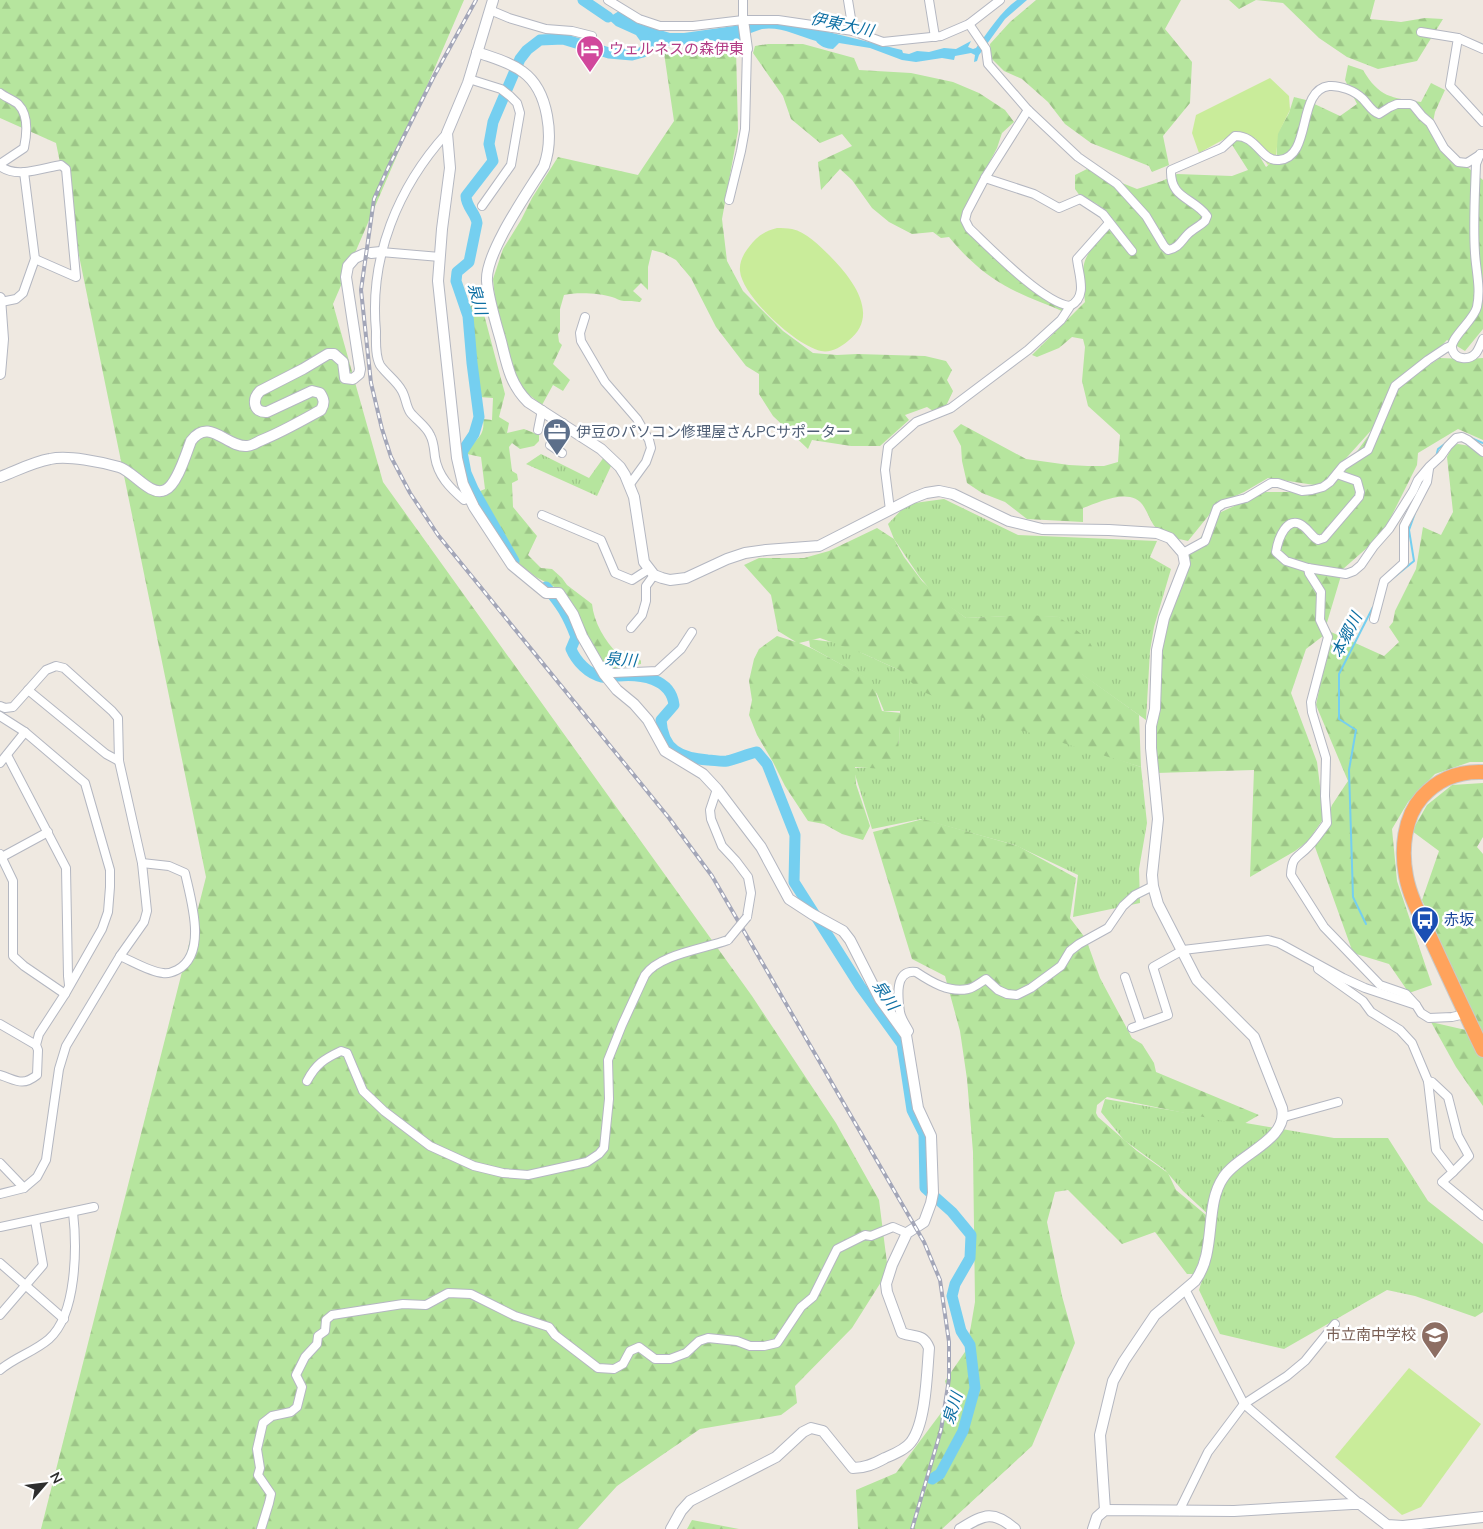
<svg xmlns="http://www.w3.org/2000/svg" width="1483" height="1529" font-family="Mulish,'Noto Sans JP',sans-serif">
  <defs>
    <pattern id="grass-tufts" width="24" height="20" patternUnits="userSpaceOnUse" patternTransform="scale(1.25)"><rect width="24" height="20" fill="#b6e59e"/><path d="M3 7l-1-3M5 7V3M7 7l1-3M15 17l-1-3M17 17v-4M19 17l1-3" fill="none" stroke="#9dc588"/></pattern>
    <pattern id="forest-firs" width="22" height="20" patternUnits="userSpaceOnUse" patternTransform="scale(1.25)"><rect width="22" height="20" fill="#b6e59e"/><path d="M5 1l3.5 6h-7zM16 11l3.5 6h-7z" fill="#9dc588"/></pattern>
  </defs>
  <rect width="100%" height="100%" fill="#efe9e1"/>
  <g fill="url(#grass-tufts)">
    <path d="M541,454L589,478L604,457L611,466L597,496L526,464Z"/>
    <path d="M944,499L1018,535L1157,541L1150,557L1171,569L1154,627L1150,651L1146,720L1077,671L1059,617L1013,616L966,618L937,598L919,576L894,539L888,524L907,504Z"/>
    <path d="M809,639L840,643L899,670L952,703L1141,767L1147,823L1139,869L1140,903L1073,917L1078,875L1015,845L921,819L872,829L853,768L881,767L899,743L900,711H884L877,694L867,679L810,647Z"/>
    <path d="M1105,1099L1334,1138H1388L1428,1201L1483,1244V1312L1475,1317L1415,1296L1387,1290L1284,1349L1220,1334L1199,1290L1212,1248V1218L1183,1191L1165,1170L1124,1140L1101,1112Z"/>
  </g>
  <g fill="url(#forest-firs)">
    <path d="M0,0H464L333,304L383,482L752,996L836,1123L879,1200L888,1271L852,1328L795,1386L797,1403L781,1415L700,1429L617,1486L578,1529H41L206,877L56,143L0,118Z"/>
    <path d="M1036,0H1181L1165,29L1192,62L1191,82L1190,103L1163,136L1169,165L1152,172L1149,166L1091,143L1065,124L1048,102L1022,79L1004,71L991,58L990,44L1010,22Z"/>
    <path d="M1229,0H1375L1370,19L1401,22L1425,18L1443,19L1417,61L1378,69L1347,57L1319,38L1283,3L1256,0L1239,9Z"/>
    <path d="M768,44H803L854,58L859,70L911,73L953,82L979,93L1005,110L1014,122L1002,133L997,148L964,211L967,229L1065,308L1064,312C1047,304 1028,298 1011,289C987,277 965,257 949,237L941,238L933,232L912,234L889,222L872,208L852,180L840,169L821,190L818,162L852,146L842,134L820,143L791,119L783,96L753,53L755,46Z"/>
    <path d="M696,48H736L738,131L722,219L727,261L743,291L783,331L813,353L837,355L857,354L925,356L946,361L952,370L947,380L953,391L946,406L933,411L927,407L905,415L909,420L880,446H851L812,440L808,449L773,416L759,394V374L746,366L716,327L691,278L676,260L663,253L652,250L648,267V290L641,283L633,291L642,299L640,302C633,301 630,301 624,301C620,301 616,298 612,297C600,293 576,292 564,295L560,309V331L558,334L559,342L562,345L553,364L570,380L563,391L553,385L542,405L523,390L511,365L495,299L493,279L503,249L521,220L532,198L558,157L638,175L674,121L664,53Z"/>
    <path d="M1348,65L1363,70C1379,97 1391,98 1421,102L1431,83L1445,90L1435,112L1431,132L1455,157L1483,180V329L1465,351L1447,340L1430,358L1399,385L1440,358L1467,359L1483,358V440L1458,429L1418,453L1417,465L1386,527L1368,547L1343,569L1323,636L1306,649L1291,693L1317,762L1324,818L1308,841L1295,851L1250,877L1254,770L1156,773L1150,760L1160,709L1162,640L1186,557L1219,513L1265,492H1321L1345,468L1376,425L1321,486L1268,478L1244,492L1218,504L1188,541C1180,539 1168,538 1161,533C1152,526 1150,517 1144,507C1132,486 1100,502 1083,508V522L1027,519L1005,502L982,493L967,483L962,461L961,446L953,431L961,424L1026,459L1069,465L1088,466H1104L1118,462L1120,435L1088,406L1082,381L1085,347L1083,339L1072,337L1059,348L1037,357L1032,355L1085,302C1081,262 1080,259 1109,230L1107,216L1097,204L1080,196L1075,189V175L1087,169L1137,189L1162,181L1177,174L1232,176L1248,170L1227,137L1240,131L1255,139L1257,152L1266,167L1277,158V134L1289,113L1294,97L1306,100L1340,116L1357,104L1345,80Z"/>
    <path d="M481,303L505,394L499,417L509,423L507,433L524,429L539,435V441L534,446L520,449L512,443L509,447L512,471L517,474L518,480L512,483L513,507L537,536L528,555L541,568L552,569L562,578L567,585L592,604C594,623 605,641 618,654L623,652H635L641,661V664L613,669L606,667L558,589L536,577L518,563L478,492L485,489L481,457L467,454C473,439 486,438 483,419L492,420L493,398L479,397L471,318L467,307Z"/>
    <path d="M1458,444L1470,446L1483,456V762H1470L1435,774L1408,802L1392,829L1397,881L1432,985L1409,993L1389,964L1353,953L1315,847L1332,805L1348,781L1316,705L1331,632L1384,656L1399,642L1389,627L1393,622L1395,611L1416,569L1423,527L1441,535L1453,512L1447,457L1453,445Z"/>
    <path d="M877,528L894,539L904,557L922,581L947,604L966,618L1029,615L1059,617L1088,639L1096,654L1082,674L1139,715L1141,767L1024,731L1002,728L977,715L919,690L899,670L864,654L820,638L799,643L813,649L872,681L882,711L901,713L898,752L893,765L883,769L855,767L856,784L870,826L863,840L842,834L824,824L808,821L785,786L773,762L757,735L749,715L752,700L749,681L754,659L759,649L777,636L796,642L778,631L771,595L744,565L759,558H804L829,551Z"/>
    <path d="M1483,783V837L1477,847L1483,854V1033L1463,993L1422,900L1439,851L1412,831L1427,805L1452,785Z"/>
    <path d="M923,819L1018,846L1076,878L1070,918L1086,939L1100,978L1132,1038L1142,1044L1154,1063L1156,1072L1259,1115L1242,1125L1107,1097L1097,1105L1096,1113L1098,1117L1137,1151L1168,1173L1176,1190L1206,1215L1205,1240L1195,1274H1187L1155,1232L1122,1244L1068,1190L1055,1192L1047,1222L1062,1296L1075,1343L1032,1446L942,1529H858L856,1490L896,1473L956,1393L947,1388L945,1381L967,1349L975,1302L973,1152L967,1079L960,1031L945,976L912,959L873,832Z"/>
    <path d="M1431,1022L1483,1034V1106L1456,1067Z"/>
    <path d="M692,1520L739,1529H687Z"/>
  </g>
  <g fill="#c9ec9a">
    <path d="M1270,78L1289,96L1290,110L1278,134L1276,159L1268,165L1259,153L1256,139L1239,131L1199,153L1192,133L1196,115Z"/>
    <path d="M777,228C782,228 787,228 792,229C806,232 819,245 829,255C851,277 882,315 848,341C841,347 831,353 821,351C796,346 742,296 740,271C739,262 744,253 749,247C757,236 765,231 777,228Z"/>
    <path d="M1409,1368L1481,1424L1421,1507L1402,1515L1335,1457Z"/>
  </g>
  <path fill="#75cff0" d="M1017,0H1027L1005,19L979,55L977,61L974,62L975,55L971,53L955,56L954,60L942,58L916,62L902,60L870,48L839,43L833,49C827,49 819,46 816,41C799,36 780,26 762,29C755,31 749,34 743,36L740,40L721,43L710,40L689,43L680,46H654L641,42L636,35L616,26L593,5L611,16L619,11L640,24L670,33H684L741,25H783L820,30L902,50L903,53L909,54L917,51L929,52L944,48L956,49L971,41L968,47L973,49L976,48C989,31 1000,12 1017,0Z"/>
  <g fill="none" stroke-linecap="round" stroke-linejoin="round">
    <g stroke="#75cff0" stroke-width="2">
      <path d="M1471,438L1483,443"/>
      <path d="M1436,457L1438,449L1446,443"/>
      <path d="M1388,582L1414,561L1409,530L1415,513"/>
      <path d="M1366,924L1353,897L1349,770L1356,730L1339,719V674L1373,607"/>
    </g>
    <g stroke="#75cff0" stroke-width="11">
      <path d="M583,0L608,17"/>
      <path d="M514,561L473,489L466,473L462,452L474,434L479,417L472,363L468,316L456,281L457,272L469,262L477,223C476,213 466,207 466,196L493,161L489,144L493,122L520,59L527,50L540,40L563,39L609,53L632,55L643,52L654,37"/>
      <path d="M546,587C561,604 568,616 576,637L571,649C576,661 588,674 602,677C607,679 613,676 618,676C640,674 671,678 674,705L661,720C663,750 680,758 708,760C714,760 721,762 727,761C737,759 747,754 757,752L767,764L795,835L794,882L860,986L902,1044L912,1110L924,1134L925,1188L952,1212L971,1235L970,1258L955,1284L952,1296L961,1331L970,1345L975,1388L963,1431L940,1474L932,1479"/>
    </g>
    <g stroke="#b4b7c1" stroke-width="10">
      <g id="street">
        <path d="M608,0L639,19L660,26H693L743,20H778L853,31L883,42L941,36L969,24L1000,0"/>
        <path d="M743,0V20"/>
        <path d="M848,0L853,31"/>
        <path d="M929,0L935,37"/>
        <path d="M490,10L509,18L546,29L572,31L592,36"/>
        <path d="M969,24L986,49L988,64L1028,110L1078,157L1117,184L1146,216L1164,246L1168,250C1179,248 1181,241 1188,234C1193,229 1200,226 1205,221L1207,216C1193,197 1170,199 1171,170L1222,148L1235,136C1257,135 1261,162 1279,160C1313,157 1296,90 1329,86C1340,85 1355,91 1363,99C1368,104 1372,112 1379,114L1390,107L1397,104H1410L1413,105L1422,116L1430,123L1444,148L1458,162L1467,163L1481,154"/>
        <path d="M1421,32L1458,38L1483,49"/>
        <path d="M1458,38L1450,86L1483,122"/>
        <path d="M469,79L501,89L510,96L517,103L520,113L511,165L482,206"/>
        <path d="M0,93C5,97 13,100 18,104C29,115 27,134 24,148L0,164"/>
        <path d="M1028,110L985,178L967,212L965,220L969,228C989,247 1043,303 1070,306C1088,297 1079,276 1077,259L1109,223"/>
        <path d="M447,133C398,187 369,257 376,331C376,341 375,356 380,365C386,374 397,381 402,391C406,398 406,406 410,412C416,420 426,426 430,435C434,442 434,450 435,457C438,476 450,488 464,500L470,498"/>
        <path d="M1480,154L1476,164C1475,193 1473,224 1475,253C1476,271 1481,288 1477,307C1474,320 1450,338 1452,348C1454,360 1469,361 1476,353C1479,349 1481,343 1483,339"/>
        <path d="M0,166C16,179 43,168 61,165L66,169L76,277L35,259"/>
        <path d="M985,178L1034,194L1059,208L1080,199L1103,214L1132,251"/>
        <path d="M729,200L741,151L745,129L747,49"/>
        <path d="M381,252L440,257"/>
        <path d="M1,302L16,299L23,293L35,259L24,172"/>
        <path d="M585,317L580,333L581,341L605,382L637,419L649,440L651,448L646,462L630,484"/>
        <path d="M538,430L542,410"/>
        <path d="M562,453L550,445L563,423"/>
        <path d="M1337,474L1357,481L1360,492L1359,497L1324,538L1318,540C1311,536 1309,530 1303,526C1287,514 1278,539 1276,552L1286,561L1308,568L1346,574L1354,571L1361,565L1374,546L1389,529L1413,491L1418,480L1429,467L1441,456L1448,446L1456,438L1462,437L1468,440L1483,452"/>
        <path d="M890,510L885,470L888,447L916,422L951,408L1028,350L1061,320L1069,308"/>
        <path d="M542,515L601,540L615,573L632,580L649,569"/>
        <path d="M1183,553L1205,541L1217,508L1223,504L1246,498L1271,483H1278L1302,491L1312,490L1323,487L1330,482L1343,466L1368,450L1395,386L1428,360L1446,348L1451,346"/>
        <path d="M1308,568L1309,573L1321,592L1320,620L1328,637L1311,702L1312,712L1326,758L1325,796L1327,823C1321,831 1316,839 1309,846C1297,859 1292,855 1291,875L1324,927L1380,985L1406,994L1416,1005"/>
        <path d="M1374,619L1384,581L1404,563V526L1427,482L1429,469"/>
        <path d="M631,628L642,615L646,601V586L654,575"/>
        <path d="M599,666L613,673L657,671L681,649L692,632"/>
        <path d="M28,690L106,754L119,761"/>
        <path d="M0,706L5,708L13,707L46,670L56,666L64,668L112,711L118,718L119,761L142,863L147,911L144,922L120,956L66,1046L59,1069L46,1160L37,1177L24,1188L0,1194"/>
        <path d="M0,716L25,732L85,783L110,870V887L108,912L102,929L65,994L39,1034L36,1045L38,1050L37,1075C22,1087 16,1080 0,1075"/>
        <path d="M7,755L66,868L68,976L69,985"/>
        <path d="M0,763L25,732"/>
        <path d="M717,789L710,810L711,819L722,846L736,861L748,877L751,893L747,917"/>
        <path d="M0,854L13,881V956L24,966L65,994"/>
        <path d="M0,858L48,832"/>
        <path d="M120,956C132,961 150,972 163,973C168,974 173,972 177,970C208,954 191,900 185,873L169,866L142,863"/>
        <path d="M1318,966V969L1363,1001L1371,1012L1400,1030L1412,1043L1428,1081L1436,1150L1453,1172L1442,1182L1483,1216"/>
        <path d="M1125,977L1141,1024"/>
        <path d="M0,1024L36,1045"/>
        <path d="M1132,1028L1168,1015L1153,967L1183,950L1268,940L1279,943L1343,978L1365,988L1416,1005L1421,1013L1429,1018L1452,1017L1465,1014"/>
        <path d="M906,1035L909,1031C906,1025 901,1019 900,1012C898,998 894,969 916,972C931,982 949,993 968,989C974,988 981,982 986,979L998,990L1007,994L1017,995L1031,988L1061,966L1070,951L1079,944L1108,928L1123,906L1135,895L1153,886"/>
        <path d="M307,1081C316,1064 324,1059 341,1051L347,1053L363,1091L384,1111L430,1146L474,1166L503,1173L528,1175L587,1162L599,1154L604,1148L609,1099L608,1060L622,1025L645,975C660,954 704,949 728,940"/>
        <path d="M1428,1081L1432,1082L1448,1097L1458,1136L1469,1156L1453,1172"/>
        <path d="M1284,1117L1338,1102"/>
        <path d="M0,1163L24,1188"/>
        <path d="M0,1227L94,1207"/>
        <path d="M0,1263L64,1319"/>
        <path d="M1185,1289L1244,1404L1360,1504"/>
        <path d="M0,1315L43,1265L35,1220"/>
        <path d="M0,1370C15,1357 34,1352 49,1339C77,1314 77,1247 73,1212"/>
        <path d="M1179,1511L1208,1452L1244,1404L1287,1376L1305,1361L1335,1324"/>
        <path d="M261,1529L269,1503L271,1494L258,1475L260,1468L257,1449L263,1423L272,1416L291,1412L297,1407L302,1387L296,1375L305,1357L317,1344L318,1336L325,1331L326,1320L332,1315L403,1304L426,1305L448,1293L471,1294L515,1316L549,1327L555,1335L598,1368L614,1369L623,1364L630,1351L639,1347L655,1359H670L686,1353L699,1341L708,1338L737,1341L750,1346H764L777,1343L801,1307L813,1297L837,1249L865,1235L871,1236L893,1227L907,1233"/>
      </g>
    </g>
    <g stroke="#b4b7c1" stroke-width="12">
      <g id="secondary">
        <path d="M493,0L468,83L447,133L450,168L442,229L438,281L457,458L463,484L474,507L512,565L546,593H559L573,614L582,636L604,674L617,690L634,704L648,720L665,751L703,774L717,789L761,847L789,899L812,914L843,931L850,940L880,999L906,1035L918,1108L931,1136L933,1193L931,1203L924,1222L907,1233L892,1265L886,1284L887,1292L902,1333C915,1338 923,1333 929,1348C927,1372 926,1423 911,1442C905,1450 894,1454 885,1458C874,1464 865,1468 853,1468L823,1431L811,1428L803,1432L776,1457L690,1501L681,1511L671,1529"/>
        <path d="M743,20L747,49"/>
        <path d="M477,52C493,58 510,62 523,72C549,91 554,138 544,166C528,192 485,253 487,281C488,298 496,323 501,341C507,365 510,384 528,402L601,449L620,467L625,475L634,497L644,562L654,575L662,578L670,580L686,578L727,559L745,553L766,550L819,546L913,498L926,493L939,491L953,494L1009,521L1042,529L1109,530L1157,533L1170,538L1183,553L1185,564L1164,618L1157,650L1155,709L1151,726V748L1158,819L1152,875L1153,886L1158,904L1197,980L1254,1037L1282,1108C1289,1140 1238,1154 1223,1178C1204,1206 1217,1252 1195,1281L1155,1315L1124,1361L1113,1381L1100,1435L1105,1510"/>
        <path d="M371,253L381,252"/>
        <path d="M0,298L3,339L0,374"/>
        <path d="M0,477C16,471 33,462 50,459C68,455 101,462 119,467C133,471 150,497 165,490C177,485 186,454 191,441C209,416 227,448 247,446C252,446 257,442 262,440C282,432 301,421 321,410C325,403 324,399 320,393L312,391L267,412C253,413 252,399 260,391L303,369L328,354H334L343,362L345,378L353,379L359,374L360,369L346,277L348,266L355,258L364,254"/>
        <path d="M960,1529C984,1515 992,1509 1015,1529"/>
        <path d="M1093,1529L1097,1517L1105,1510L1234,1511L1352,1504H1360L1387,1525L1403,1526L1483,1517"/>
      </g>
    </g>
    <g stroke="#c9c9c9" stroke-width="16">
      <path id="highway" d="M1483,772C1459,771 1438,779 1422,797C1404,817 1401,850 1406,876C1410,898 1422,919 1431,939C1448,976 1465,1013 1483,1050"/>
    </g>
    <use href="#street" stroke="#fff" stroke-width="8"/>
    <use href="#secondary" stroke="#fff" stroke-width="10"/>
    <use href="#highway" stroke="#ffa35c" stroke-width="14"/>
    <g stroke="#a3a6b8" stroke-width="4">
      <path id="rail" d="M476,0L433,78L388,168L374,199L361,290L371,383L382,429L391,457L410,493L438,535L669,818L712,876L924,1242L940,1280L949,1342V1379L941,1430L912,1529"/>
    </g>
    <use href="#rail" stroke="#fff" stroke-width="2" stroke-dasharray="5.5" stroke-linecap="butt"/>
    <g stroke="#b4b7c1" stroke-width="10" stroke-linecap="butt">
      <path id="street-bridge" d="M728,940L747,917"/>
    </g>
    <use href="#street-bridge" stroke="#fff" stroke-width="8"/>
  </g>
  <defs>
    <g id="hotel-pin" transform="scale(1.4375)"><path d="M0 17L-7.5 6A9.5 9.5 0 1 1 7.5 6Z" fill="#d1479c" stroke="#fff"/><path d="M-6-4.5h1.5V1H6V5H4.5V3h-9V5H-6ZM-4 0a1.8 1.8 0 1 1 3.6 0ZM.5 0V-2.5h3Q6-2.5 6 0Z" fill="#fff"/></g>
    <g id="office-pin" transform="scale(1.4375)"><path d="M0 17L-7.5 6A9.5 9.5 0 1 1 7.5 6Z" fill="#5c6f8a" stroke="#fff"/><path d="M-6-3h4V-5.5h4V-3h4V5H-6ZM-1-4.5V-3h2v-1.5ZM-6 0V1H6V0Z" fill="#fff"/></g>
    <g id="bus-pin" transform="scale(1.4375)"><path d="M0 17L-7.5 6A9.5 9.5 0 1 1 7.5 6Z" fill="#1a4fb4" stroke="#fff"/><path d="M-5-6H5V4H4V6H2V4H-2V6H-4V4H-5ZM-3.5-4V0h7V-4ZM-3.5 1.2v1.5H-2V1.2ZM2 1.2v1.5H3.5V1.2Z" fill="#fff"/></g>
    <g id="school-pin" transform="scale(1.4375)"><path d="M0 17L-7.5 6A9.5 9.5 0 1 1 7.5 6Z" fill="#8d6e63" stroke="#fff"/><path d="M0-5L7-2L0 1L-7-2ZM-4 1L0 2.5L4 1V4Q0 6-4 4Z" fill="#fff"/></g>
  </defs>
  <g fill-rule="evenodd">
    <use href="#hotel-pin" x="590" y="49"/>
    <use href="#office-pin" x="557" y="432"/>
    <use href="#bus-pin" x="1425" y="920"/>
    <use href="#school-pin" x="1435" y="1335"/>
  </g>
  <g text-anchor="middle" stroke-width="5" stroke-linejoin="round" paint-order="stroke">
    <g font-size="15" fill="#b23c85" stroke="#fff" text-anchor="start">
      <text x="609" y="54">ウェルネスの森伊東</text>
    </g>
    <g font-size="15" fill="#4e5e75" stroke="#fff" text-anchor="start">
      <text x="576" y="437">伊豆のパソコン修理屋さんPCサポーター</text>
    </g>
    <g font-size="15" fill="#164399" stroke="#fff" text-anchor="start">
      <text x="1444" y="925">赤坂</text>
    </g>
    <g font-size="15" fill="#785e54" stroke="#fff" text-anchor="end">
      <text x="1416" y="1340">市立南中学校</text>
    </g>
    <g font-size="16" font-style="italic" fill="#0d6fa3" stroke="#fff">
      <text transform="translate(842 24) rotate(12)" y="6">伊東大川</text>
      <text transform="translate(478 299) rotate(75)" y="6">泉川</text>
      <text transform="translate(1346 635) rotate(-63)" y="6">本郷川</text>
      <text transform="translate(621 659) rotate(4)" y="6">泉川</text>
      <text transform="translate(886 995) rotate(55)" y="6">泉川</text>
      <text transform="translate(952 1408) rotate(-73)" y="6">泉川</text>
    </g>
  </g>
  <g transform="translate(45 1484) rotate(62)" stroke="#ffffff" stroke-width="4" paint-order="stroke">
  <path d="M0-4L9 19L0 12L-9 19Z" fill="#2e2e2e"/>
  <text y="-8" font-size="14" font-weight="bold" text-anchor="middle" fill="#2e2e2e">N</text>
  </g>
</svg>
